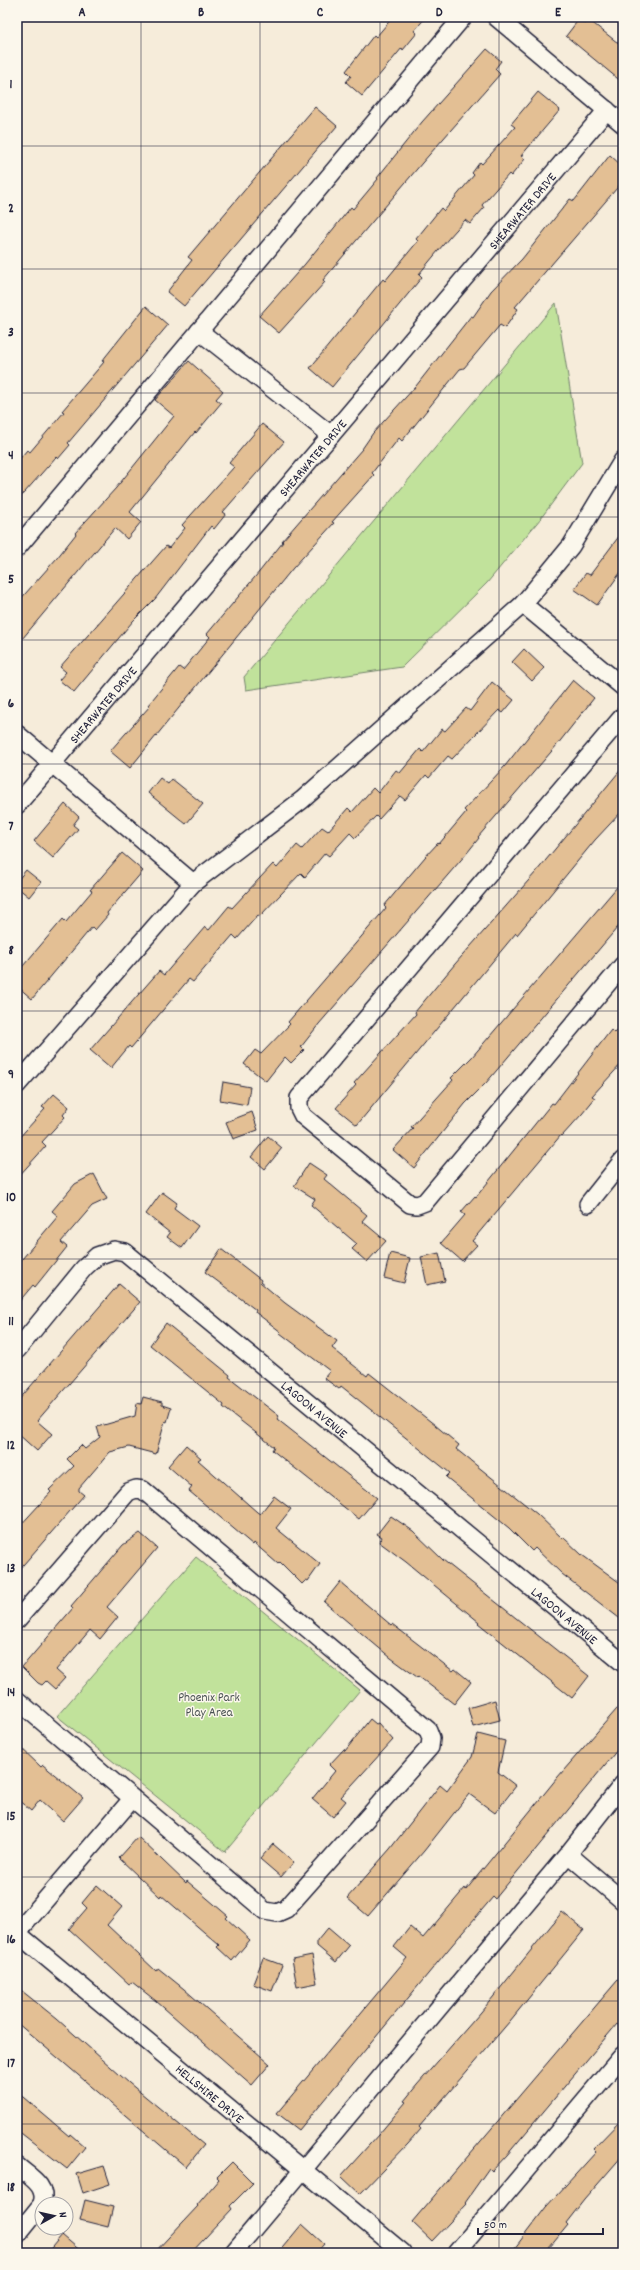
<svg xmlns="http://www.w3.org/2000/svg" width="640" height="2270" font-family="Dekko,sans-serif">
  <rect width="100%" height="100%" fill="#f6ecda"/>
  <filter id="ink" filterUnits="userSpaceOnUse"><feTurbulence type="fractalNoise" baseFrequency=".025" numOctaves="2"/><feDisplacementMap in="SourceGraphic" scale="8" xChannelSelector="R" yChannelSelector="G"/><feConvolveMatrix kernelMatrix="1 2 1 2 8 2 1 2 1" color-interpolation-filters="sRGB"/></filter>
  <g filter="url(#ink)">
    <g fill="#c1e29b" stroke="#72826b">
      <path d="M556,303L582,463L541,518L487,583L402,667L246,690L244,677Z"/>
      <path d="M196,1557L360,1690L225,1852L57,1716Z"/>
    </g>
    <g fill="#e3bf94" stroke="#22223b">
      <path d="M393,17H426L414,31L417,33L403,50L402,48L362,96L346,82L351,76L346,71L374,35L376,37Z"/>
      <path d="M579,19L585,24L589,20L623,47V83L566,36Z"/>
      <path d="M487,49L501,61L495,69L500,74L422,163L323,280L325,282L279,333L259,316L305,264L351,207L353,209L378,179L377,178L422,122Z"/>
      <path d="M538,92L560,110L521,156L525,159L511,176L509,174L482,205L484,208L470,224L465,220L448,239L419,274L422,277L332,387L310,368L383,279L385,281L418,241L416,239L441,208L444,211L474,175L472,173L480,162L482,164L515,127L511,124Z"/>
      <path d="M315,107L337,126L184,306L167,292L192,260L188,257Z"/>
      <path d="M610,155L623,167V181L515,307L518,309L505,328L500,325L464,368L460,369L402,441L399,438L372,473L374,475L332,522L334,523L293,568L130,768L110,751L150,706L148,705L179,667L183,670L210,637L207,634L260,571L283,542L282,541L362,449L373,433L416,386L471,316L473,317L491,291L522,259L570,199L574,201Z"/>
      <path d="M146,306L168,325L68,443L70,445L58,459L56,457L17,501V462L27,450L30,452L64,412L62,411L104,362L102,361Z"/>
      <path d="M189,361L223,391L216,399L221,403L196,433L195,432L130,512L141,522L127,539L115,528L17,645V603L57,558L76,534L75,533L116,488L174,416L155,400Z"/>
      <path d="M262,424L284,442L223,512L226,514L214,529L211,526L155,599L133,621L74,692L59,680L66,672L60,667L166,546L169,548L185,528L182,525L234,467L229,463Z"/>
      <path d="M623,531V569L597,605L574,589L586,573L590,575Z"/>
      <path d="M524,649L544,668L532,681L512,662Z"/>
      <path d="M573,680L594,698L557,745L478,837L479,838L467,853L319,1024L301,1047L304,1050L291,1063L285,1057L266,1081L244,1064L255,1050L261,1054L290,1024L288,1022L386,908L384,906L425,857L438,843L439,844L466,812L464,810L505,766Z"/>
      <path d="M492,682L514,700L503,713L499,710L452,759L448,756L429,778L426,775L405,800L400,796L379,819L376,816L355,838L350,833L329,856L325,853L305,877L301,873L260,916L258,915L237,939L233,935L193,982L189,979L131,1048L129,1046L111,1068L90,1050L159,971L164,975L205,927L209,930L229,906L232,908L273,864L277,868L297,845L302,849L322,827L328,831L348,808L352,812L373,788L378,793L396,770L400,773L420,749L423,752L442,729L445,731L466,708L470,711Z"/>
      <path d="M623,767V810L595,840L517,935L516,933L357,1125L336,1108L356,1085L354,1083L416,1014L415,1012L455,964L536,872Z"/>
      <path d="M160,778L168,784L172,779L203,804L186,824L148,793Z"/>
      <path d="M65,804L79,817L73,825L78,829L53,858L34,841Z"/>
      <path d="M122,853L143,871L107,913L108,915L95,930L92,927L32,999L17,986V973L63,919L66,922L92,891L90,890Z"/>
      <path d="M26,870L41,882L29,897L17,887V881Z"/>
      <path d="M623,880V921L486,1083L465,1104L414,1168L393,1150L413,1128L411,1127L453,1080L451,1078L472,1057Z"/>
      <path d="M623,1024V1062L592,1096L595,1098L582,1114L562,1136L561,1135L472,1241L477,1245L462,1261L441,1243L465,1215L461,1212L475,1196L476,1197L552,1103L554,1104L611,1030L614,1033Z"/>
      <path d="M223,1082L250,1087L247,1105L220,1100Z"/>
      <path d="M54,1094L69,1107L63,1115L65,1117L42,1142L46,1146L17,1178V1140L45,1109L42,1107Z"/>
      <path d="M252,1112L258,1130L233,1139L226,1122Z"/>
      <path d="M268,1136L282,1148L265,1169L251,1157Z"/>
      <path d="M309,1163L327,1175L324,1179L367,1215L362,1221L386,1241L367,1262L352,1249L357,1244L311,1205L315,1199L294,1186Z"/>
      <path d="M94,1174L107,1199L92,1206L61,1242L67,1247L35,1287L33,1285L17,1304V1265L58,1216L52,1211L75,1184Z"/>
      <path d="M162,1192L177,1203L174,1208L198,1226L182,1248L167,1237L170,1233L146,1214Z"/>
      <path d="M221,1249L261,1280L260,1282L285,1303L337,1341L332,1348L367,1376L369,1373L435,1425L459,1445L456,1449L537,1514L562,1538L563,1537L582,1555L623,1585V1621L562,1574L535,1548L532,1551L509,1528L446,1477L450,1473L341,1386L339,1389L324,1378L330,1371L280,1333L281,1332L255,1312L256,1310L205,1272Z"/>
      <path d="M390,1253L410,1258L404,1283L384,1278Z"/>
      <path d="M439,1253L445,1281L427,1285L421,1257Z"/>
      <path d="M119,1284L140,1302L37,1421L52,1434L37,1451L17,1433V1402Z"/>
      <path d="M166,1323L230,1375L229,1377L279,1416L277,1419L377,1498L359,1519L272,1450L274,1447L223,1407L224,1405L150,1345Z"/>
      <path d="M143,1397L162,1402V1405L171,1408L167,1422L165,1421L156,1454L129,1447L110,1452L79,1488V1491L84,1495L17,1572V1529L51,1492L49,1490L74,1466L67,1459L81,1445L85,1449L100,1437L97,1427L135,1416L137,1403L141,1404Z"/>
      <path d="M186,1445L201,1458L198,1460L257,1512L260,1514L274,1496L291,1509L276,1528L320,1564L308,1581L306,1580L302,1584L280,1562L278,1564L254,1543L253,1545L189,1491L192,1487L168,1466Z"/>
      <path d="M391,1516L413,1531L443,1560L589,1676L572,1698L478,1623L479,1622L406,1562L379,1542L382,1537L377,1534Z"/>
      <path d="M140,1533L157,1548L107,1607L118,1617L100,1639L90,1630L56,1670L65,1678L55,1689L46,1681L42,1685L38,1683L22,1667L73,1608L71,1606L123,1545Z"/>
      <path d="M340,1582L391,1625L392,1624L453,1671L455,1669L471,1682L454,1704L418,1676L417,1677L391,1658L324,1602Z"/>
      <path d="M495,1700L500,1720L473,1727L468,1708Z"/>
      <path d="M623,1702V1743L495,1899L493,1897L452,1945L299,2130L277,2113L407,1958L394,1947L410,1927L423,1938L465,1888L466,1890L557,1778Z"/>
      <path d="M370,1719L376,1724L378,1723L393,1740L341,1797L346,1801L333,1817L312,1799L335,1771L329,1765L344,1749L345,1751Z"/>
      <path d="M478,1734L505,1741L498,1772L516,1786L495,1813L469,1794L424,1851L368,1916L347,1898L390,1849L440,1785L447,1791L472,1757Z"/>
      <path d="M17,1744L41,1767L43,1765L83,1798L63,1821L40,1800L31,1811L17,1799Z"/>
      <path d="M138,1837L186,1883L187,1881L228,1916L226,1918L250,1940L232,1961L217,1947L219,1945L161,1895L160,1897L119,1858Z"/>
      <path d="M273,1844L294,1862L281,1877L260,1859Z"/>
      <path d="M97,1885L122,1907L107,1925L156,1971L158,1968L184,1989L270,2064L252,2085L156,2001L132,1982L129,1984L69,1929L87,1908L82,1903Z"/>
      <path d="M562,1912L584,1930L510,2021L419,2127L421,2129L408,2144L360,2194L341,2176L379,2134L406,2102L404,2101L417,2085L481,2012Z"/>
      <path d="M328,1928L349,1946L336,1962L317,1946V1941Z"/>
      <path d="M312,1955L317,1983L297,1987L292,1959Z"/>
      <path d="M263,1958L282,1965L272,1991L253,1984Z"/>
      <path d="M623,1974V2029L617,2024L507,2155L492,2171L489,2168L465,2202L467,2204L432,2241L412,2222Z"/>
      <path d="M17,1987L57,2019L129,2083L204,2145L186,2167L17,2023Z"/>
      <path d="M17,2092L69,2136L70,2134L85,2147L67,2169L17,2130Z"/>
      <path d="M623,2118V2155L584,2200L566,2223L568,2225L545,2253H511L546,2207L596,2152L593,2149Z"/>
      <path d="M232,2162L253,2183L230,2206L232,2209L191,2253H154L198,2206L197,2205L219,2179L217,2177Z"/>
      <path d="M104,2166L110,2184L83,2193L77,2174Z"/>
      <path d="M85,2200L113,2207L108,2227L80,2220Z"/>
      <path d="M302,2224L324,2244L316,2253H278Z"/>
      <path d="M62,2235L83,2253H47Z"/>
    </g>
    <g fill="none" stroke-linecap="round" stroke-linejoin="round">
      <g stroke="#22223b" stroke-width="20">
        <g id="minor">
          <path d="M496,17L623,124"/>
          <path d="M199,331L331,435"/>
          <path d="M17,548L463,17"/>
          <path d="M523,604L623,687"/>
          <path d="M623,716L299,1098V1108L303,1116L410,1204L417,1205L425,1202L623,965"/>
          <path d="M17,734L193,883"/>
          <path id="s1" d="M17,805L607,110"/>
          <path d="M17,1085L193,883L302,800L523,604L571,546L623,460"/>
          <path d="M588,1204L623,1160"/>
          <path id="s2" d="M17,1350L84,1268L97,1256L114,1250L125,1252L623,1663"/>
          <path d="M17,1620L128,1492L136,1489L143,1490L428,1730L431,1738L430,1747L286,1909L277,1913L265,1911L17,1700"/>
          <path d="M568,1854L623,1901"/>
          <path id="s3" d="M17,1933L403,2253"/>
          <path d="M17,1933L132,1799"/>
          <path d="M17,2166C30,2177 48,2186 42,2204"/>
          <path d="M17,2235L42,2204"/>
          <path d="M233,2253L568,1854L623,1784"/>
          <path d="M456,2253L623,2055"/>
        </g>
      </g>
      <use href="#minor" stroke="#fbf7ec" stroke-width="17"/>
    </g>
  </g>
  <path fill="none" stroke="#22223b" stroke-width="1" stroke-opacity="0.55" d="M141,17V2253M260,17V2253M380,17V2253M499,17V2253M17,146H623M17,269H623M17,393H623M17,517H623M17,640H623M17,764H623M17,888H623M17,1011H623M17,1135H623M17,1259H623M17,1382H623M17,1506H623M17,1630H623M17,1753H623M17,1877H623M17,2001H623M17,2124H623"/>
  <g text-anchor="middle" stroke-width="3" stroke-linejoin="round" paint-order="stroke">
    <g font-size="13" fill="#22223b" stroke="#fbf7ec">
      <text dy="5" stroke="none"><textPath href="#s1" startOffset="780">SHEARWATER DRIVE</textPath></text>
      <text dy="5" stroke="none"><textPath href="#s1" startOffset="456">SHEARWATER DRIVE</textPath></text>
      <text dy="5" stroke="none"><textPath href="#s1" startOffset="132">SHEARWATER DRIVE</textPath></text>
      <text dy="5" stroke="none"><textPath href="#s2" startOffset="399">LAGOON AVENUE</textPath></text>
      <text dy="5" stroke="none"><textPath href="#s2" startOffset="723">LAGOON AVENUE</textPath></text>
      <text dy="5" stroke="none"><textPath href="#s3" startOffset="251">HELLSHIRE DRIVE</textPath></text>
    </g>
    <g font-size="13" fill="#4a5253" stroke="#fbf7ec">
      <text x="209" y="1701">Phoenix Park<tspan x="209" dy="15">Play Area</tspan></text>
    </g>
  </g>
  <rect width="640" height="2270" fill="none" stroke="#fbf7ec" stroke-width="44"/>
  <g transform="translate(54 2216) rotate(82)"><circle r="19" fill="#fbf7ec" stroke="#a4a2a5"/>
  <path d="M0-3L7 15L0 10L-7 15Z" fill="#22223b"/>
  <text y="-6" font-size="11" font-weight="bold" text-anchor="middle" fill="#22223b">N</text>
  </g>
  <path d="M478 2228v6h125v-6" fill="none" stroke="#22223b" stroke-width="2"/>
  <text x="484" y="2228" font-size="12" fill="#22223b" stroke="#fbf7ec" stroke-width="3" paint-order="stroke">50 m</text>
  <rect x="22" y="22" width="596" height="2226" fill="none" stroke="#22223b" stroke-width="1.5"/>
  <g font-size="13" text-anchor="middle" font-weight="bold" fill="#22223b">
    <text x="82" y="16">A</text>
    <text x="201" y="16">B</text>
    <text x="320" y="16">C</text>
    <text x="439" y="16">D</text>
    <text x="558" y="16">E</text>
    <text x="11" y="88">1</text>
    <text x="11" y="212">2</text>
    <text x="11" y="336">3</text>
    <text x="11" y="459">4</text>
    <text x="11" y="583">5</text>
    <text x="11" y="707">6</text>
    <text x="11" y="830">7</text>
    <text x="11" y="954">8</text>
    <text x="11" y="1078">9</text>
    <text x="11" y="1201">10</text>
    <text x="11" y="1325">11</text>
    <text x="11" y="1449">12</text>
    <text x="11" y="1572">13</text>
    <text x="11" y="1696">14</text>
    <text x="11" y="1820">15</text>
    <text x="11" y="1943">16</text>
    <text x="11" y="2067">17</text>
    <text x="11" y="2191">18</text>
  </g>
</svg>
